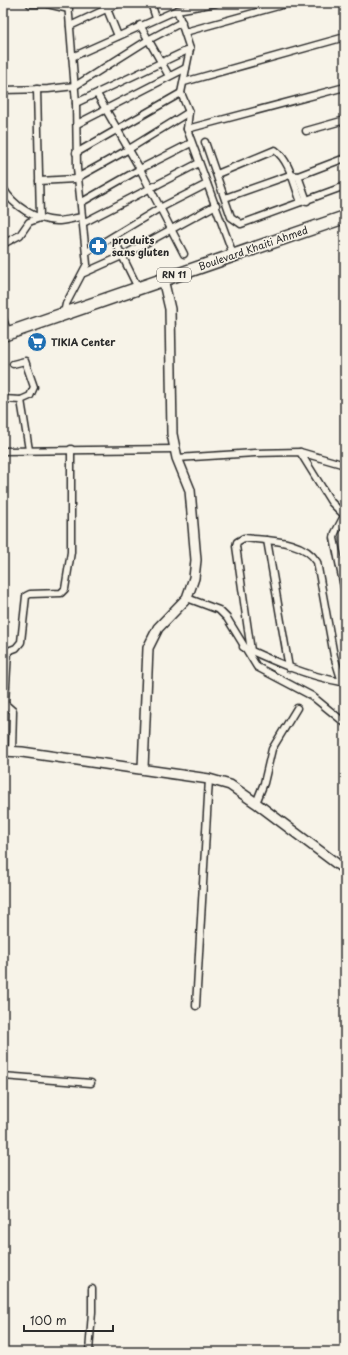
<svg xmlns="http://www.w3.org/2000/svg" width="348" height="1355" font-family="'Playpen Sans',sans-serif">
  <rect width="100%" height="100%" fill="#f7f3e8"/>
  <filter id="ink" filterUnits="userSpaceOnUse"><feTurbulence type="fractalNoise" baseFrequency=".025" numOctaves="2"/><feDisplacementMap in="SourceGraphic" scale="8" xChannelSelector="R" yChannelSelector="G"/><feConvolveMatrix kernelMatrix="1 2 1 2 8 2 1 2 1" color-interpolation-filters="sRGB"/></filter>
  <g filter="url(#ink)">
    <g fill="none" stroke-linecap="round" stroke-linejoin="round">
      <g stroke="#2b2b2b" stroke-width="9">
        <g id="street">
          <path d="M30,3V4H47L69,9"/>
          <path d="M151,3L156,18"/>
          <path d="M216,3L177,10L190,49L181,93L189,112L187,129L233,254"/>
          <path d="M107,9L118,36"/>
          <path d="M140,25L169,76"/>
          <path d="M70,26L119,3"/>
          <path d="M185,32L289,3"/>
          <path d="M72,57L177,10"/>
          <path d="M184,82L345,37"/>
          <path d="M3,90L48,89L75,86L148,40L182,22"/>
          <path d="M97,94L140,169L184,254"/>
          <path d="M76,103L190,49"/>
          <path d="M77,124L186,68"/>
          <path d="M187,129L345,87"/>
          <path d="M306,131L345,120"/>
          <path d="M205,142L231,217L241,224L345,186"/>
          <path d="M76,153L181,93"/>
          <path d="M217,174L275,150C290,161 294,185 301,202"/>
          <path d="M39,181L75,179L129,149L189,112"/>
          <path d="M3,188C13,206 35,220 57,221C65,221 74,218 82,217"/>
          <path d="M225,198L290,175L298,176"/>
          <path d="M307,201L298,176L345,158"/>
          <path d="M82,202L140,169L191,143"/>
          <path d="M83,223L199,163"/>
          <path d="M113,237L138,288"/>
          <path d="M3,244L20,235L29,222L40,218L37,89"/>
          <path d="M87,252L160,208L207,184"/>
          <path d="M84,273L122,256L216,205"/>
          <path d="M64,313L66,304L87,264L77,168L76,103L68,3"/>
          <path d="M3,319L8,333"/>
          <path d="M3,399L21,400L30,396L34,387L25,361L13,364"/>
          <path d="M21,400L29,450"/>
          <path d="M3,451L175,449"/>
          <path d="M300,452L331,502L345,516"/>
          <path d="M177,458L255,453L300,452L345,465"/>
          <path d="M344,516L335,533L334,538L345,592"/>
          <path d="M267,540L289,668"/>
          <path d="M187,598L219,610L227,618L257,667L312,696L345,723"/>
          <path d="M243,647C275,662 307,676 342,682L334,656L317,562C303,539 268,541 244,538L237,542L236,546L251,651"/>
          <path d="M12,751L13,711L5,704L8,651L16,648L21,642L26,596L30,594L61,593L65,589L71,552V449"/>
          <path d="M256,803L264,783L272,749L297,708"/>
          <path d="M196,1006L209,779"/>
          <path d="M3,1076L91,1083"/>
          <path d="M89,1352L92,1312V1289"/>
        </g>
      </g>
      <g stroke="#2b2b2b" stroke-width="12">
        <g id="secondary">
          <path d="M3,751L22,752L209,779L230,785L256,803L345,870"/>
          <path d="M143,768L148,648L158,628L187,598L194,578L196,560L190,490L177,458L172,434L170,309L163,279"/>
        </g>
      </g>
      <g stroke="#2b2b2b" stroke-width="15">
        <path id="highway" d="M3,335L345,217"/>
      </g>
      <use href="#street" stroke="#f7f3e8" stroke-width="6"/>
      <use href="#secondary" stroke="#f7f3e8" stroke-width="9"/>
      <use href="#highway" stroke="#f7f3e8" stroke-width="12"/>
    </g>
  </g>
  <defs>
    <g id="pharmacy-disc" transform="scale(1)"><circle r="9.5" fill="#1f6fb2" stroke="#f7f3e8"/><path d="M-2-6h4v4h4v4h-4v4h-4v-4h-4v-4h4Z" fill="#fff"/></g>
    <g id="supermarket-disc" transform="scale(1)"><circle r="9.5" fill="#1f6fb2" stroke="#f7f3e8"/><path d="M-6-5.5h2.5l.6 2H6L4.5 2H-2.5L-4.4-4H-6ZM-1.5 3.2a1.3 1.3 0 1 0 .1 0ZM3 3.2a1.3 1.3 0 1 0 .1 0Z" fill="#fff"/></g>
  </defs>
  <g fill-rule="evenodd">
    <use href="#pharmacy-disc" x="98" y="246"/>
    <use href="#supermarket-disc" x="37" y="342"/>
  </g>
  <g text-anchor="middle" stroke-width="3" stroke-linejoin="round" paint-order="stroke">
    <rect fill="#f7f3e8" stroke="#686764" stroke-width="1" x="157" y="268" width="34" height="14" rx="3"/>
    <g font-size="9" font-weight="bold" fill="#2b2b2b">
      <text x="174" y="278">RN 11</text>
    </g>
    <g font-size="10" font-weight="bold" fill="#2b2b2b" stroke="#f7f3e8" text-anchor="start">
      <text x="112" y="244">produits<tspan x="112" dy="12">sans gluten</tspan></text>
      <text x="51" y="346">TIKIA Center</text>
    </g>
    <g font-size="10" fill="#2b2b2b" stroke="#f7f3e8">
      <text transform="translate(253 248) rotate(-19)" y="4">Boulevard Khaiti Ahmed</text>
    </g>
  </g>
  <rect width="348" height="1355" fill="none" stroke="#f7f3e8" stroke-width="16"/>
  <rect x="8" y="8" width="332" height="1339" fill="none" stroke="#2b2b2b" stroke-width="1.5" filter="url(#ink)"/>
  <path d="M24 1325v6h89v-6" fill="none" stroke="#2b2b2b" stroke-width="2"/>
  <text x="30" y="1325" font-size="12" fill="#2b2b2b" stroke="#f7f3e8" stroke-width="3" paint-order="stroke">100 m</text>
</svg>
